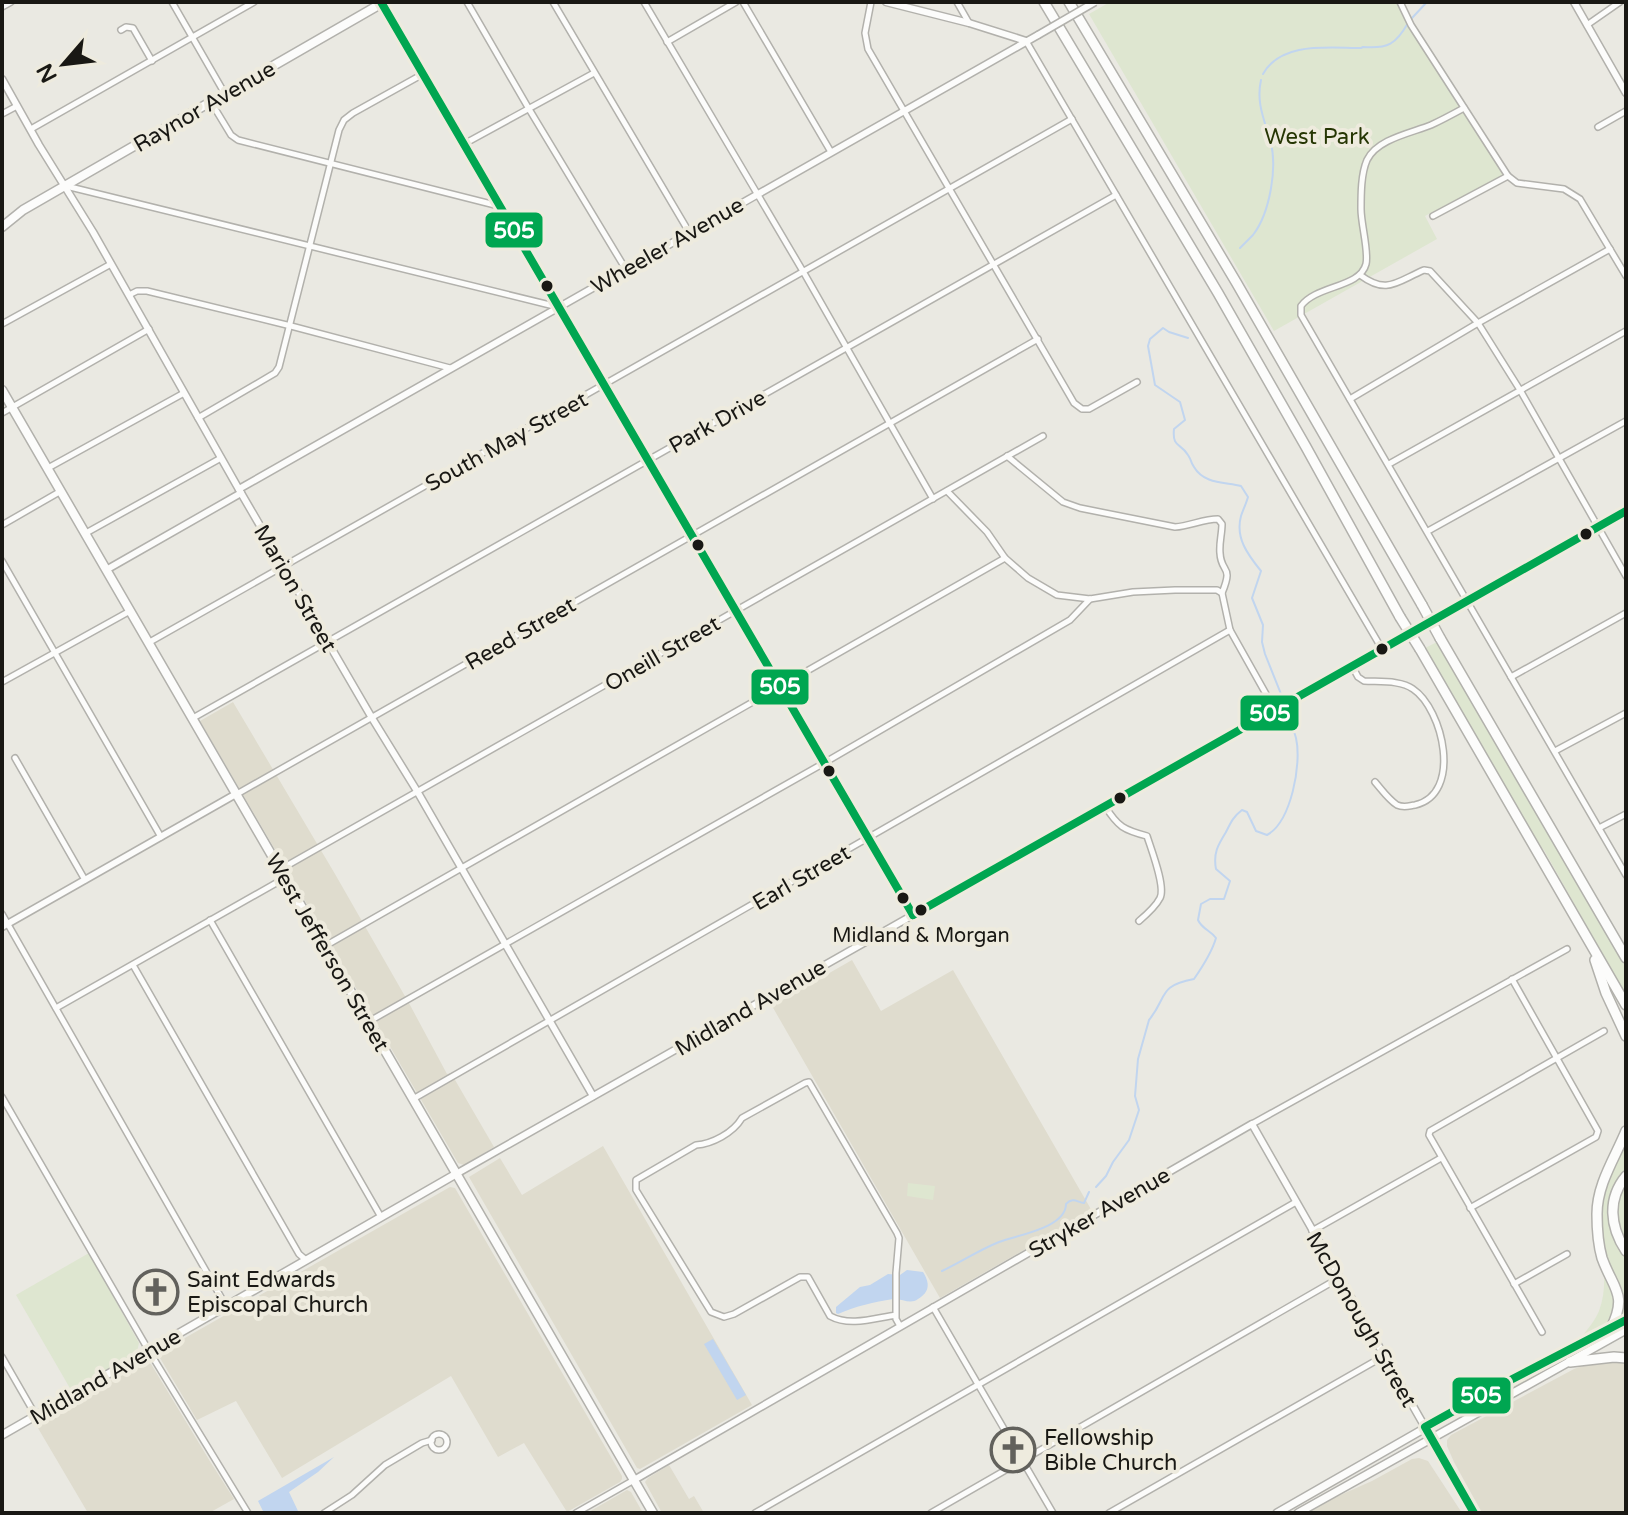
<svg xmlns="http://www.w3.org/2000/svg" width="1628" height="1515" font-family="'Varela Round',sans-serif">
  <rect width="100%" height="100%" fill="#eae9e2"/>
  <g fill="#dfdcce">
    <path d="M233,702L335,874L410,1005L447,1074L451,1073L494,1147L464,1165L458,1163L200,721Z"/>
    <path d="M852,960L881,1011L953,970L1092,1211L940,1298L772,1006Z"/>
    <path d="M603,1146L752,1405L640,1469L637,1468L469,1177L500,1158L522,1195Z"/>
    <path d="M450,1187L455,1188L622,1476V1479L620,1482L567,1512L524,1443L498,1457L451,1376L282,1478L236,1401L197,1420L160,1358L162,1351Z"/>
    <path d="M143,1361L151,1364L211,1463L234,1499L209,1513H88L35,1423Z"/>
    <path d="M1603,1361L1626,1364V1513H1482L1454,1462L1447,1446V1440L1451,1435L1574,1369L1588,1364Z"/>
    <path d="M1419,1458L1428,1461L1462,1513H1307L1336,1497L1372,1481L1412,1459Z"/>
    <path d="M669,1465L689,1499L694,1496L704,1513H662L645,1482L648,1478Z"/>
    <path d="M627,1490L631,1492L643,1513H587Z"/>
  </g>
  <g fill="#dee6d0">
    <path d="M1110,2H1401L1458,102L1504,175L1425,216L1437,239L1274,331L1089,14Z"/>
    <path d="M1437,642L1626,968V996L1544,850L1538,845L1425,648Z"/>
    <path d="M1626,1139V1171L1620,1177L1612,1192L1620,1249L1626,1256V1313L1582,1337C1588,1328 1595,1321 1599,1311C1612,1277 1596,1239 1601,1204C1605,1181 1617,1160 1626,1139Z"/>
    <path d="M908,1183L935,1186L933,1200L907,1196Z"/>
    <path d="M1626,1183V1241C1615,1222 1615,1202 1626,1183Z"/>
    <path d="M89,1253L139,1343L137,1352L71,1390L16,1295Z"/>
    <path d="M1622,1326L1623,1328L1506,1394L1505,1392L1537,1370Z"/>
  </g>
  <g fill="#c1d5ef">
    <path d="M907,1270L923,1272C930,1283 930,1292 918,1299C910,1305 902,1298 893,1299C874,1302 856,1306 838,1314L836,1313V1307L860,1287L870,1285L888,1274L900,1275Z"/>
    <path d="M713,1339L746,1395L737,1400L704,1344Z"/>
    <path d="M334,1457L318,1472L289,1492L298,1511L295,1513H264L258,1501Z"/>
  </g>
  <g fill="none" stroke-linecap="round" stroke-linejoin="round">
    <g stroke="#c1d5ef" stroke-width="2">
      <path d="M1412,18L1427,2"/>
      <path d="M1263,74C1281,41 1329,48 1361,48L1363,47C1388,49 1396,44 1408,23"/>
      <path d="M1240,248C1244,244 1249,239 1253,235C1270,213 1278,166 1270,140C1264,119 1256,102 1261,80"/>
      <path d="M1188,338L1169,332L1163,328L1150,339L1148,346L1155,385L1180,402L1185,420L1174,429C1172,448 1181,443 1188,455C1193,463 1189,459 1194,467C1204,484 1224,482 1241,486L1248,497C1246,504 1243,510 1241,516C1235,538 1248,555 1261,571L1252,598L1263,625L1262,642L1265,654L1283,699"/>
      <path d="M1096,1187L1106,1176L1113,1162L1129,1140L1139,1110L1135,1096L1138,1059L1149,1020C1168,997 1157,986 1194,979C1203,966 1212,952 1216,938C1210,930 1202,929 1198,920L1201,904L1210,899H1224L1230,881L1216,869C1213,853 1218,845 1226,832C1231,822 1233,817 1242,810L1247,812L1256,831L1267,835C1291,822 1302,764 1296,738C1293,727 1288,718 1287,708"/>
      <path d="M942,1271C961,1262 979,1250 999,1242C1017,1235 1066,1228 1066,1204C1073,1197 1077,1202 1084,1203L1089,1192"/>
    </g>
    <g stroke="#b2b1ac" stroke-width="8">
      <g id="minor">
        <path d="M172,2L225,94"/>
        <path d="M467,2L529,109L625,268"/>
        <path d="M553,2L689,232"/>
        <path d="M644,2L804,273L933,499"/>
        <path d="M743,2L831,152"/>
        <path d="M871,2L865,33L868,49L1074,403L1082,409H1089L1137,382"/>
        <path d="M957,2L969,23"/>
        <path d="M1400,2L1411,25L1508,176L1517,183L1564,189L1580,199L1626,276"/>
        <path d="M2,7L11,2"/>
        <path d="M1587,25L1620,2"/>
        <path d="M121,30L126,27L133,28L152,61"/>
        <path d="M1026,41L1382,649"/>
        <path d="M667,42L736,2"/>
        <path d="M211,102L231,135L238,140L499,206"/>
        <path d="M1464,108C1453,114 1442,120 1431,125C1411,133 1377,139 1367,160C1361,174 1361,194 1361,209C1361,224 1369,252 1366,264C1360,288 1316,285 1301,306V315L1626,875"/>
        <path d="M2,114L17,106"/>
        <path d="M1598,127L1626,111"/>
        <path d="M31,129L254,2"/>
        <path d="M464,144L594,73"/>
        <path d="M66,186L558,307"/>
        <path d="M1433,216L1508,176"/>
        <path d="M1360,275C1387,295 1396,282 1424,270L1430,271L1478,323L1520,390L1626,576"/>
        <path d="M129,295L137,291H147L291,326L450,368"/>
        <path d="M2,324L111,264"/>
        <path d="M1350,399L1478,323L1610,249"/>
        <path d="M2,413L149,329"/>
        <path d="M198,418L275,373L279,367L339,130L344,120L353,113L423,74"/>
        <path d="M1007,456L1063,502L1080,508L1175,527C1190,526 1203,519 1218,519L1222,524C1222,534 1219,543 1220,553C1221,574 1234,564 1222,593"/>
        <path d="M1389,464L1626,331"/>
        <path d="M48,468L184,393"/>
        <path d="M947,491L987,532L1005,558L1028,578L1057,595L1090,599L1133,592L1175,590H1217L1222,593L1230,630L1275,710"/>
        <path d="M2,525L61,491"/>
        <path d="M1428,531L1626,421"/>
        <path d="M86,533L221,458"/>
        <path d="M2,561L161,837"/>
        <path d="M148,643L1072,119"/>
        <path d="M1352,666L1358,677L1364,681C1379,682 1401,680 1413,689C1443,709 1463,794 1415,805C1408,806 1404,808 1397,805C1388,799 1382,790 1375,782"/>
        <path d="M1511,677L1626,613"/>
        <path d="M2,682L130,611"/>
        <path d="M193,718L1116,195"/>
        <path d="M1555,751L1626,713"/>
        <path d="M15,758L85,880"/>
        <path d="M237,794L1038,339"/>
        <path d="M1105,806C1118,827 1124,830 1147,836C1151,849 1166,887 1160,898C1156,906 1146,915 1139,921"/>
        <path d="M1599,828L1626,814"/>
        <path d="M281,869L1043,436"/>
        <path d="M2,914L226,1306"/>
        <path d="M210,920L381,1217"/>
        <path d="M325,946L1005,558"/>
        <path d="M133,965L299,1254L306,1260"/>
        <path d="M56,1008L285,878"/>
        <path d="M368,1022L824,763L1070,620L1090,599"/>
        <path d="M2,1097L149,1351L248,1513"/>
        <path d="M413,1099L1230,630"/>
        <path d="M1252,1124L1567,949"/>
        <path d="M1470,1208L1596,1137L1598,1131L1512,979"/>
        <path d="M1312,1231L1441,1158"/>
        <path d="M1514,1284L1567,1254"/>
        <path d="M933,1307L1053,1513"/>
        <path d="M896,1315C875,1318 850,1327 830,1316L808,1277H800L734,1314L724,1317L711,1312L636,1190V1180L696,1145C712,1144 733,1133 742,1118L805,1083L809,1082L897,1233L899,1238L896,1273V1319L900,1326"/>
        <path d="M1542,1332L1429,1135L1430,1131L1604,1031"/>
        <path d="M2,1357L36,1416"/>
        <circle cx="439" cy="1442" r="8"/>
        <path d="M324,1513L352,1495L385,1465L422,1443L432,1440"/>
        <path d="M576,1513L634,1480"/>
        <path d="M755,1513L1296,1202"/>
        <path d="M931,1513L1339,1278"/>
        <path d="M1109,1513L1384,1356"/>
      </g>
    </g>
    <g stroke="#b2b1ac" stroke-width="9">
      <g id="tertiary">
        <path d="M381,2L913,915"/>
        <path d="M886,2L969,23L1026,41"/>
        <path d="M1574,2L1626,93"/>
        <path d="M2,79L39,145L93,232L241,493L372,718L417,791L593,1096"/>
        <path d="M239,489L1038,35"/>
        <path d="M106,570L241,493"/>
        <path d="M2,927L236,794"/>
        <path d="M456,1174L1626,511"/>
        <path d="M634,1480L1252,1124L1474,1513"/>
      </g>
    </g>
    <g stroke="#b2b1ac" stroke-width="10">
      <g id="secondary">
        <path d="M2,1435L456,1174"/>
        <path d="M1277,1513L1495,1388L1626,1320"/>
        <path d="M1298,1513L1626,1330"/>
      </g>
    </g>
    <g stroke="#b2b1ac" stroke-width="11">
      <g id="primary">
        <path d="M2,227L23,210L384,2"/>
        <path d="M2,390L653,1513"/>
      </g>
    </g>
    <g stroke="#b2b1ac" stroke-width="12">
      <g id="motorway">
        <path d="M1044,2L1218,293L1306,447L1400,617"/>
        <path d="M1069,2L1236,282L1422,605"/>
        <path d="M1440,638L1626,958"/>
        <path d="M1420,649L1626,1005"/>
        <path d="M1595,960L1606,993L1626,1036"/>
        <path d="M1626,1176C1607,1199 1610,1227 1626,1251"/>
        <path d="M1611,1328C1628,1294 1613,1289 1602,1258C1598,1244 1597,1228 1597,1214C1597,1184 1615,1158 1626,1131"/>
        <path d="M1570,1362L1614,1357L1626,1358"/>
      </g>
    </g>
    <use href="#minor" stroke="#fcfcfb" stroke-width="5"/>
    <use href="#tertiary" stroke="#fcfcfb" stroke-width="6"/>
    <use href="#secondary" stroke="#fcfcfb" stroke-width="7"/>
    <use href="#primary" stroke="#fcfcfb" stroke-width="8"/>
    <use href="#motorway" stroke="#fcfcfb" stroke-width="9"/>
    <g stroke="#b2b1ac" stroke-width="9" stroke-linecap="butt">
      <path id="tertiary-bridge" d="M1038,35L1095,2"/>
    </g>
    <g stroke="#b2b1ac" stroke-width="12" stroke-linecap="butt">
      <g id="motorway-bridge">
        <path d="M1422,605L1440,638"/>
        <path d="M1400,617L1420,649"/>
      </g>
    </g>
    <use href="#tertiary-bridge" stroke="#fcfcfb" stroke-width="6"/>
    <use href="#motorway-bridge" stroke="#fcfcfb" stroke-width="9"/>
    <g stroke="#eeebde" stroke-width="14">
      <g id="bus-1">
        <path d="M381,2L913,915"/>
        <path d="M913,915L1626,511"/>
        <path d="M1474,1513L1425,1427L1495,1388L1626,1320"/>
      </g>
    </g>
    <use href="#bus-1" stroke="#00a651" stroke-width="8"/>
  </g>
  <defs>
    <g id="church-ring" transform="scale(2.3)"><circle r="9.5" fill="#eeebde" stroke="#62615c" stroke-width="1.5"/><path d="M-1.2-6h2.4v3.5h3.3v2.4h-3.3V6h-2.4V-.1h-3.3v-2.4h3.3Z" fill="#62615c"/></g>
  </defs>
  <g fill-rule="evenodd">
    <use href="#church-ring" x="156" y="1292"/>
    <use href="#church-ring" x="1013" y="1450"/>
  </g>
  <g fill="#191814" stroke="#eeebde" stroke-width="3">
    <circle cx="547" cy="286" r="7"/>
    <circle cx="1586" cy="534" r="7"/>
    <circle cx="698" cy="545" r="7"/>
    <circle cx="1382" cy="649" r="7"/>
    <circle cx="829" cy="771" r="7"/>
    <circle cx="1120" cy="798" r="7"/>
    <circle cx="903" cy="898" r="7"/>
    <circle cx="921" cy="910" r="7"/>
  </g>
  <g text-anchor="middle" stroke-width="8" stroke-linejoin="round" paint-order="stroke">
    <g font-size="20" fill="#191814" stroke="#eeebde">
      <text x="921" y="942">Midland &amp; Morgan</text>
    </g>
    <g font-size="22" fill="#191814" stroke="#eeebde">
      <text transform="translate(204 106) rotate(-30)" y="8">Raynor Avenue</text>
      <text transform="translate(667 245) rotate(-30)" y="8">Wheeler Avenue</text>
      <text transform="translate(717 421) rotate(-29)" y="8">Park Drive</text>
      <text transform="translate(506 441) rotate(-29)" y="8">South May Street</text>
      <text transform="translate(296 588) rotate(60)" y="8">Marion Street</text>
      <text transform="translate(520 633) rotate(-30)" y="8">Reed Street</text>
      <text transform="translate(662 653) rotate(-30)" y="8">Oneill Street</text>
      <text transform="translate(801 877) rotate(-30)" y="8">Earl Street</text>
      <text transform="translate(328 952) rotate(60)" y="8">West Jefferson Street</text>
      <text transform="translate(750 1007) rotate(-30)" y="8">Midland Avenue</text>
      <text transform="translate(1099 1212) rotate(-30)" y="8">Stryker Avenue</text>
      <text transform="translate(1362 1319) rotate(60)" y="8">McDonough Street</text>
      <text transform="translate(105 1376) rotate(-30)" y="8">Midland Avenue</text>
    </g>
    <g font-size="22" fill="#263604" stroke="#eeebde">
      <text x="1317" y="144">West Park</text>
    </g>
    <g font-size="22" fill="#191814" stroke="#eeebde" text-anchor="start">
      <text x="187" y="1287">Saint Edwards<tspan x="187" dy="25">Episcopal Church</tspan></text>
      <text x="1044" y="1445">Fellowship<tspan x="1044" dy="25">Bible Church</tspan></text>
    </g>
  </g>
  <g stroke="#eeebde" stroke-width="3">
    <rect x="484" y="211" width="60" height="38" rx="8" fill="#00a651"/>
    <rect x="750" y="668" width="60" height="38" rx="8" fill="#00a651"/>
    <rect x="1239" y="694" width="61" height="38" rx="8" fill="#00a651"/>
    <rect x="1451" y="1376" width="61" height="39" rx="8" fill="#00a651"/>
  </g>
  <g font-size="22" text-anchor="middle" font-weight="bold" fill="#fff">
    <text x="514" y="238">505</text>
    <text x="780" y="694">505</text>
    <text x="1270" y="721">505</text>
    <text x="1481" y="1403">505</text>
  </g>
  <rect width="1628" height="1515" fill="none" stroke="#191814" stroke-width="8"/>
  <g transform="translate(64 64) rotate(242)" stroke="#eeebde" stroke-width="6" paint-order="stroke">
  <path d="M0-6L14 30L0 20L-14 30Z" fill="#191814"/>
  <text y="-12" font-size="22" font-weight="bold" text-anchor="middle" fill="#191814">N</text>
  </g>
</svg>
